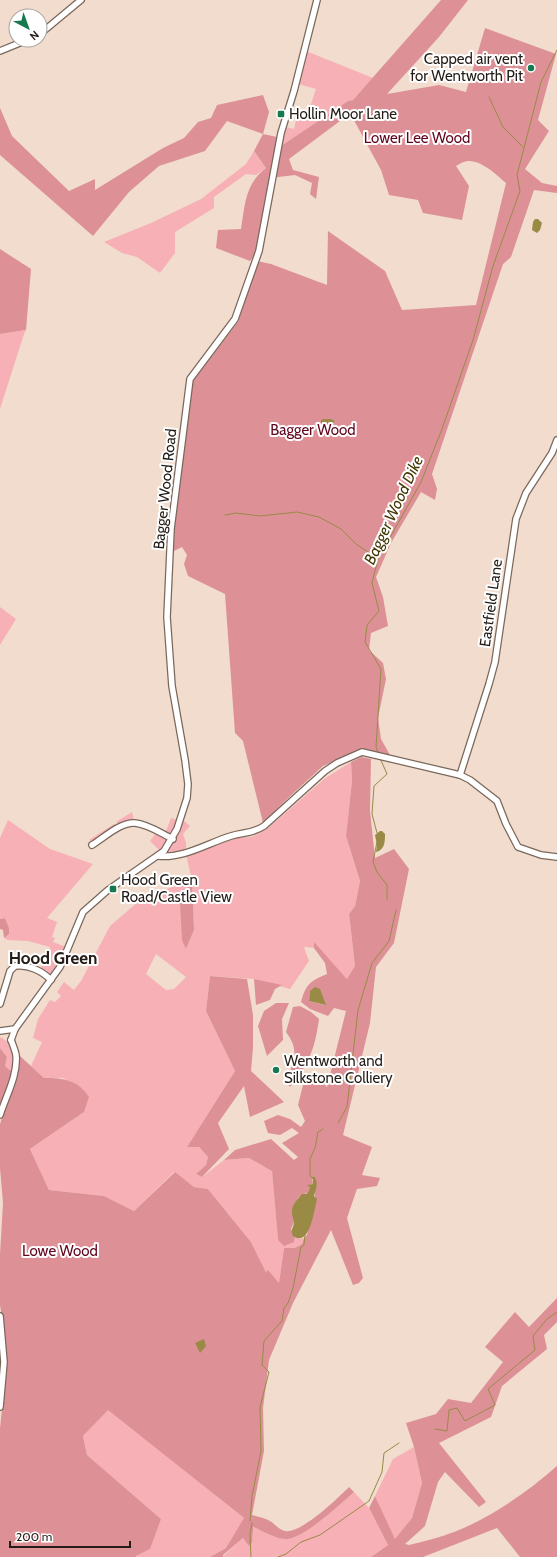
<svg xmlns="http://www.w3.org/2000/svg" width="557" height="1557" font-family="Cabin,sans-serif">
  <rect width="100%" height="100%" fill="#f1dcce"/>
  <g fill="#f7b1b6" fill-rule="evenodd">
    <path d="M306,51L373,78L353,100L348,101L281,146L285,127L294,129L297,116L306,119L316,89L298,84Z"/>
    <path d="M254,151L266,168L256,175L246,174L214,197V208L175,232V253L160,273L137,257L122,253L104,242L151,223L201,199L246,164Z"/>
    <path d="M26,330L24,334L0,409V334Z"/>
    <path d="M0,607L16,619L0,645Z"/>
    <path d="M351,762L352,781L346,836L360,881L355,906L349,914L355,966L348,980L314,943V948L304,947L309,961L290,989L254,979L210,976L206,1011L235,1071L187,1147H199L208,1157L206,1165L196,1174L202,1177L224,1160L249,1158L272,1170L278,1240L294,1242L295,1237L300,1239L304,1238L302,1244L295,1248H284L279,1284L268,1271L266,1272L251,1242L208,1189L194,1187L174,1172L134,1211L104,1196L49,1190L30,1149L84,1112L72,1083L63,1078H44L31,1066L42,1042L33,1038L38,1019L50,1000L55,1002L61,996L57,992L64,982L74,990L81,981L110,926L146,895L192,881L186,854L199,852L235,838L251,837L267,829L324,779ZM192,882L194,930L186,949L180,903ZM156,954L186,977L174,989L166,990L146,974Z"/>
    <path d="M132,812L134,820L121,824L116,822Z"/>
    <path d="M171,818L178,820L173,831L169,834L166,831Z"/>
    <path d="M182,819L190,826L183,834L186,843V850L168,854L166,853L179,829Z"/>
    <path d="M8,820L50,849L93,864L47,918L57,922L52,937L55,938L53,942L66,947L57,967L51,974L41,968L50,947L28,941L8,940L4,938L9,934V928L5,918L0,919V838Z"/>
    <path d="M114,824L116,827L92,842L89,840Z"/>
    <path d="M156,833L167,840L160,851L150,841Z"/>
    <path d="M0,1037C14,1043 14,1059 12,1072L5,1066L7,1057L0,1048Z"/>
    <path d="M108,1409L245,1519L226,1548L210,1557H136L161,1519L87,1455L83,1436Z"/>
    <path d="M414,1447L422,1483L412,1518L395,1540L375,1496L393,1459Z"/>
    <path d="M354,1492L369,1508L388,1545L371,1557H223V1556L243,1538L250,1546L252,1543V1527C262,1531 274,1538 285,1539C300,1542 342,1503 354,1492Z"/>
  </g>
  <g fill="#dd9197" fill-rule="evenodd">
    <path d="M441,0H468L439,37L387,94L439,85L466,92L485,28L556,54L538,120L549,131L525,169L542,183L557,186V193L534,190L511,257L503,264L432,474L437,489L435,500L421,492L391,543L376,577L383,597L388,626L371,633L369,650L383,663L386,679L378,718L381,739L390,755L362,749L323,766L287,799L263,823L243,741L235,733L225,594L188,576L184,564L187,555L182,547L174,551V529L192,382L238,322L257,261L271,264L327,285L328,231L385,271L402,310L476,305L506,183C497,175 481,160 468,161C465,161 459,164 456,166L469,186L462,220L423,213L418,200L389,195L381,170L349,111L340,121L289,159L293,170L319,177L316,199L310,194L312,183L295,175L270,178L258,251L250,261L216,248L218,230L241,229C245,204 245,184 266,168L254,151L263,134L227,121L205,151L159,166L129,192L93,236L0,155V108L12,136L69,191L95,179V190L163,148L184,138L198,122L211,118L217,105L263,95L269,112L263,134L277,137L276,146H281L348,101L353,100Z"/>
    <path d="M0,249L31,269L26,330L0,334Z"/>
    <path d="M361,757L371,759L370,811L375,858L394,849L409,869L394,943L376,967L370,1023L343,1135L372,1147L362,1175L380,1178L377,1186L357,1189L347,1218L363,1278L359,1283L353,1285L331,1230L293,1303L269,1360L263,1408L264,1451L252,1515C258,1517 265,1518 270,1521C275,1524 279,1530 285,1531C301,1534 338,1498 349,1487L354,1492C342,1503 300,1542 285,1539C274,1538 263,1531 253,1527L252,1543L249,1546L243,1538L223,1555V1557H210L226,1548L244,1518L108,1410L83,1436L87,1455L161,1519L150,1549L136,1556V1557H0V1428L3,1400V1324L0,1305V1254L3,1203L0,1168V1124L15,1078L18,1060L20,1056L44,1078C64,1078 78,1080 89,1097L84,1112L30,1149L49,1190L104,1196L134,1211L175,1172L194,1187L208,1189L251,1242L266,1272L268,1270L279,1283L284,1248H295L302,1244L304,1238L307,1235L315,1198L314,1176L312,1178L313,1184L308,1185L310,1187V1191L299,1197L293,1206L294,1222L291,1229L295,1237L294,1242L284,1246L278,1240L272,1171L249,1158L224,1160L235,1150L271,1139L294,1160L298,1157L282,1143L299,1133L292,1128L280,1135L268,1133L264,1121L278,1115L290,1119L301,1127L305,1121L298,1105L304,1081L316,1075L327,1087L346,1011L334,1008L328,1016L310,1009L301,1002C306,984 310,981 327,974L325,963L314,948V942L347,979L355,966L349,914L355,906L360,881L346,836L352,781L351,762ZM310,991L325,1005L309,1001Z"/>
    <path d="M192,881L194,930L186,949L182,940L180,903Z"/>
    <path d="M5,918L9,928V934L4,938L3,930L0,929V919Z"/>
    <path d="M210,976L247,979L253,1015V1047L251,1071L284,1102L250,1117L244,1086L218,1123L229,1149L202,1177L196,1174L206,1165L208,1157L199,1147H187L235,1071L206,1011Z"/>
    <path d="M254,979L282,985L275,989L270,1000L256,1005Z"/>
    <path d="M276,1003H289L282,1019L283,1040L267,1056L258,1026L264,1011Z"/>
    <path d="M300,1006L311,1012L319,1019C315,1048 309,1065 290,1087L286,1081C294,1062 300,1050 286,1032L293,1007Z"/>
    <path d="M0,1048L7,1057L5,1066L12,1072L0,1108Z"/>
    <path d="M557,1298V1322L544,1335L547,1349L502,1386L491,1417L439,1443L486,1502L479,1507L445,1472L438,1482L425,1526L405,1544L409,1545C424,1541 439,1538 454,1532C492,1517 526,1493 557,1466V1557H520L497,1528L423,1557H371L388,1545L369,1508L375,1496L395,1539L412,1518L422,1483L414,1447L406,1423L436,1414L448,1399L471,1403L503,1362L485,1347L515,1312L529,1327Z"/>
  </g>
  <g fill="#998a45">
    <path d="M535,219H538L542,223L540,230L537,233L532,230L533,222Z"/>
    <path d="M324,419H331L335,421C332,425 325,426 321,423V420Z"/>
    <path d="M380,831H382L385,834C385,841 385,850 376,852L377,845L375,835Z"/>
    <path d="M315,987L320,989L326,1005L309,1001L310,991Z"/>
    <path d="M314,1176C319,1184 316,1188 314,1196L317,1199C314,1210 310,1248 293,1236C290,1230 293,1229 294,1223C294,1220 292,1217 292,1213C291,1205 297,1200 302,1194H306L309,1191L310,1187L307,1185L313,1184V1180L312,1178Z"/>
    <path d="M204,1339L206,1346L200,1353L195,1343Z"/>
  </g>
  <g fill="none" stroke-linecap="round" stroke-linejoin="round">
    <g stroke="#998a45" stroke-width="1">
      <path d="M489,97L503,127L523,147"/>
      <path d="M225,515L236,513L260,516L297,512L319,517L341,529L356,544L377,558"/>
      <path d="M378,753L376,747L381,669L365,642L367,625L379,611L372,583L378,559L421,482L442,429L473,340L493,266L520,191L517,175L541,82L557,50"/>
      <path d="M377,833L372,814L374,786L387,774L380,758"/>
      <path d="M377,842L373,862L377,872L387,885V899"/>
      <path d="M338,1123L347,1107L358,1010L372,963L389,941L396,910"/>
      <path d="M313,1178L310,1176V1159L315,1148L318,1132L323,1129"/>
      <path d="M435,1429L447,1431L449,1410L457,1408L465,1421L495,1405L488,1389L535,1350L533,1336L547,1319L557,1312"/>
      <path d="M250,1521L252,1496L261,1451L260,1407L269,1372L262,1365L264,1341L282,1321L284,1308L288,1303L293,1288L301,1247L304,1245L305,1235"/>
      <path d="M251,1557L250,1535L252,1523"/>
      <path d="M278,1557L286,1554L301,1542L320,1535L369,1501L382,1472L384,1453L399,1443"/>
    </g>
    <g stroke="#7a685b" stroke-width="8">
      <g id="minor">
        <path d="M40,34L81,0"/>
        <path d="M0,51L27,40"/>
        <path d="M460,775L489,684L495,662L516,519L526,493L552,453L557,440"/>
        <path d="M92,845C104,838 120,822 135,823C148,824 162,834 173,839"/>
        <path d="M158,856C183,859 208,843 231,836C244,832 252,834 264,826L325,771L337,763L362,752L460,775L470,780L497,801L506,824L518,847L541,855L557,857"/>
        <path d="M0,1004L10,971L15,966C28,964 42,971 51,980"/>
        <path d="M0,1031L15,1029"/>
        <path d="M11,1040L15,1029L60,967L83,912L108,890L164,851L177,829L187,798L188,784L185,760L172,686L167,617L171,529L190,379L235,319L259,251L281,133L294,91L317,0"/>
        <path d="M0,1115C6,1096 18,1075 16,1055C15,1050 13,1045 11,1040"/>
        <path d="M0,1316L4,1362L0,1407"/>
      </g>
    </g>
    <use href="#minor" stroke="#fff" stroke-width="5.5"/>
  </g>
  <g fill="#177950" stroke="#fff" stroke-width="1.5">
    <circle cx="531" cy="68" r="4"/>
    <rect x="277" y="110" width="8" height="8" rx="2"/>
    <rect x="109" y="885" width="8" height="8" rx="2"/>
    <circle cx="276" cy="1070" r="4"/>
  </g>
  <g text-anchor="middle" stroke-width="4" stroke-linejoin="round" paint-order="stroke">
    <g font-size="15" fill="#231c17" stroke="#fff" text-anchor="start">
      <text x="523" y="64" text-anchor="end">Capped air vent<tspan x="523" dy="17">for Wentworth Pit</tspan></text>
      <text x="289" y="119">Hollin Moor Lane</text>
      <text x="121" y="885">Hood Green<tspan x="121" dy="17">Road/Castle View</tspan></text>
      <text x="284" y="1066">Wentworth and<tspan x="284" dy="17">Silkstone Colliery</tspan></text>
    </g>
    <g font-size="15" fill="#61051e" stroke="#fff">
      <text x="417" y="143">Lower Lee Wood</text>
      <text x="313" y="435">Bagger Wood</text>
      <text x="60" y="1256">Lowe Wood</text>
    </g>
    <g font-size="15" fill="#231c17" stroke="#fff">
      <text transform="translate(165 489) rotate(-84)" y="5">Bagger Wood Road</text>
      <text transform="translate(491 603) rotate(-82)" y="5">Eastfield Lane</text>
    </g>
    <g font-size="16" font-style="italic" fill="#433800" stroke="#fff">
      <text transform="translate(393 510) rotate(-65)" y="6">Bagger Wood Dike</text>
    </g>
    <g font-size="17" font-weight="bold" fill="#231c17" stroke="#fff">
      <text x="53" y="964">Hood Green</text>
    </g>
  </g>
  <g transform="translate(28 28) rotate(139)"><circle r="19" fill="#ffffff" stroke="#a7a4a2"/>
  <path d="M0-3L7 15L0 10L-7 15Z" fill="#177950"/>
  <text y="-6" font-size="11" font-weight="bold" text-anchor="middle" fill="#231c17">N</text>
  </g>
  <path d="M10 1541v6h120v-6" fill="none" stroke="#231c17" stroke-width="2"/>
  <text x="16" y="1541" font-size="12" fill="#231c17" stroke="#ffffff" stroke-width="3" paint-order="stroke">200 m</text>
</svg>
